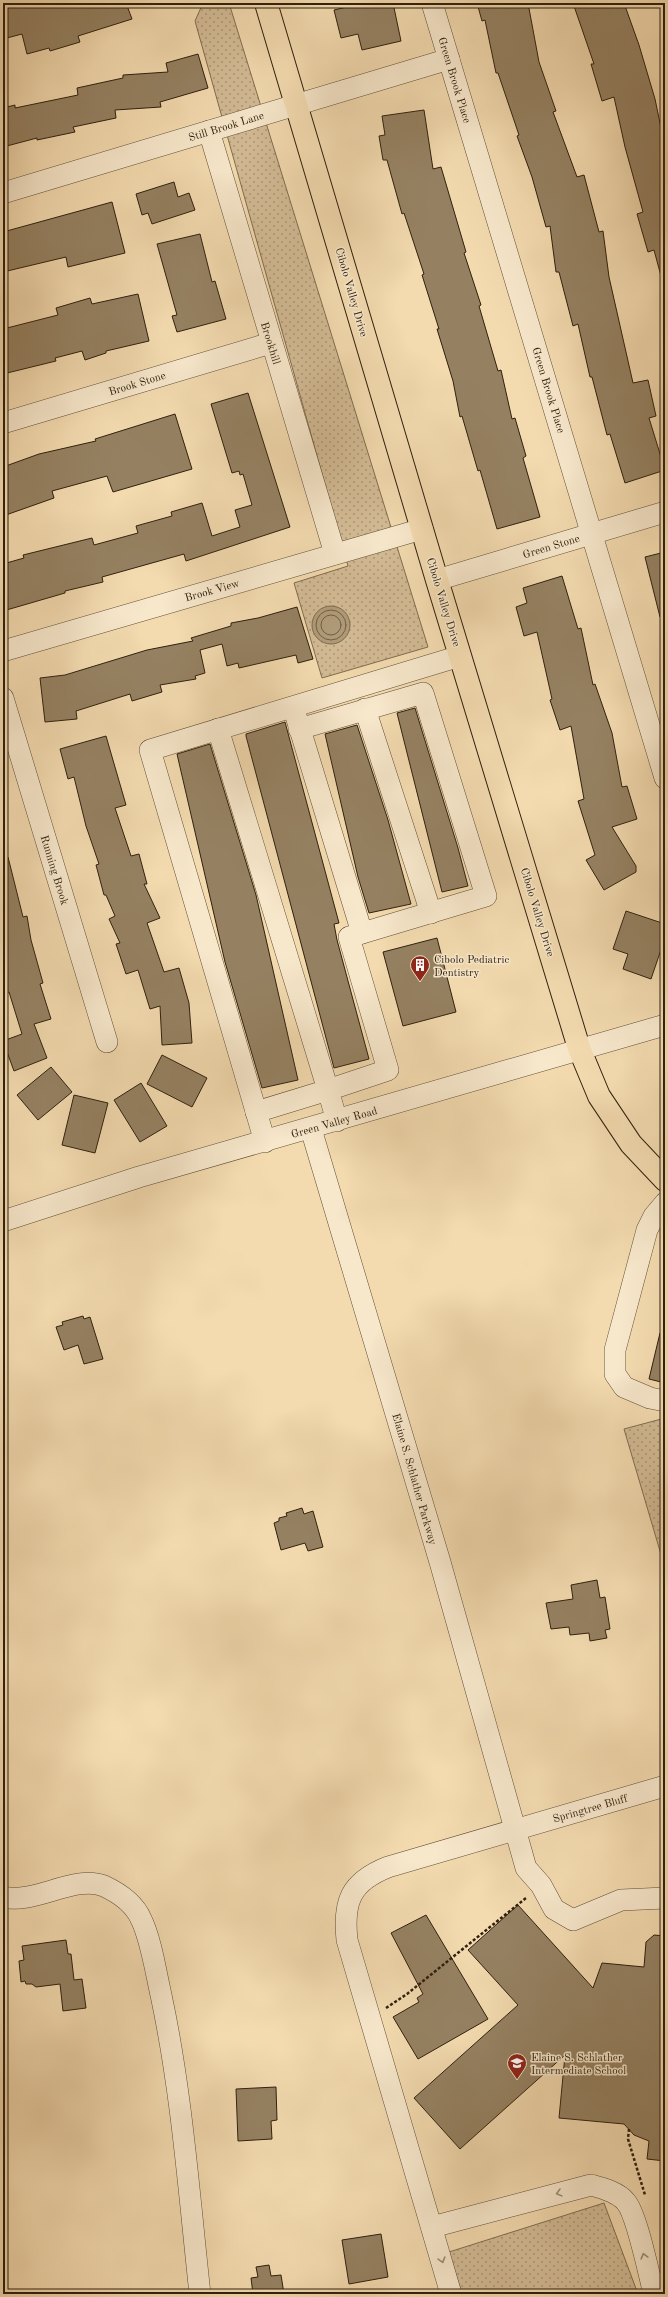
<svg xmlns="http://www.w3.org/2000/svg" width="668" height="2297" font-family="'Old Standard TT',serif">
  <defs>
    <pattern id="park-dots" width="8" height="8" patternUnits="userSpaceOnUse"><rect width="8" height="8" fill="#d2ba94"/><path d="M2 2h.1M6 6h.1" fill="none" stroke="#ab9777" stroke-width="1.8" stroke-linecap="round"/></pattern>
  </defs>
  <rect width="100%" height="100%" fill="#f3daaf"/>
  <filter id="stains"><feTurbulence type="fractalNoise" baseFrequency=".005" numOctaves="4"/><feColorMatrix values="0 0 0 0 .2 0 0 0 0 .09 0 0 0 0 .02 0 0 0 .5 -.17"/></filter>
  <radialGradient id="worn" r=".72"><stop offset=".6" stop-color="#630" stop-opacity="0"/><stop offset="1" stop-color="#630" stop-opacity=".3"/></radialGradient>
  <g fill="url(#park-dots)" stroke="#806d51">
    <path d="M203,3H229L428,647L322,678L294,583L348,566L195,21Z"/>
    <path d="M665,1418V1568L624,1429Z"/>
    <path d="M604,2203L638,2294H462L449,2252Z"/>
  </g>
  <circle fill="#b09b78" stroke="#7c6a4e" cx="331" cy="625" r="19"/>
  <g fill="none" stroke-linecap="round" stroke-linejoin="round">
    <g stroke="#705e43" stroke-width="1">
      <circle cx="331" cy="625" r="15"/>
      <circle cx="331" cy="625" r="10"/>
    </g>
  </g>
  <g fill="#958162" stroke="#2f200e">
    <path d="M9,3H126L132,19L78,36L80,42L50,51L49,48L27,54L22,34L3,39V5Z"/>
    <path d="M364,3H393L401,41L362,50L358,34L341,38L334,10Z"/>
    <path d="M477,3H528L539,62L556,111L553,112L577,177L584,175L599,232L603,231L609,277L633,383L648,380L656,416L649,418L665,470L625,483L610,434L607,435L592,377H590L578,324L573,326L559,272H556L550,226L546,227L532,177L517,136L519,135L498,73H496L485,20L482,21Z"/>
    <path d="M582,3H624L639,45L655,99L665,147V275L661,276L654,250L648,252L637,214L643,212L625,147L614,97L602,101L591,64H594L574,6Z"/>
    <path d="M198,54L208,88L160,102L161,107L115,110L116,118L73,127L75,132L37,140V138L3,147V108L15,105V108L78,95L77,88L123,78V75L168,72L166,63Z"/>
    <path d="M424,110L433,169L441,167L466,252L464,253L481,305L479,306L498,371L501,370L512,419L515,418L526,456L523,458L540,517L497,529L480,470L478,471L462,416L460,417L453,381L437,329H439L422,275L424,274L404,213L402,214L387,160H383L379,136L385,135L382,116Z"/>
    <path d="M174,182L178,197L189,193L195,210L152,224L148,213L142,215L136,194Z"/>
    <path d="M112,202L125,253L68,267L66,257L3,272V232Z"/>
    <path d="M200,234L212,282L215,281L226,319L177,332L172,316L177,315L157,244Z"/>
    <path d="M138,294L149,341L106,351V353L85,360L82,351L55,358L56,361L3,374V329L58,315L56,308L90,298L92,304Z"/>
    <path d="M248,393L290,527L186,561L184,554L102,577L103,582L65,591V593L3,611V564L24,558L23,555L92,538L94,545L138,533L136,526L172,516L171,512L202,503L212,536L240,527L235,510L252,505L243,474L240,475L239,471L232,473L211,404Z"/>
    <path d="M175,414L192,469L113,492L107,476L52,491L54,498L3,516V467L39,454L96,441L95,439Z"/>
    <path d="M665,552V616L660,617L645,557Z"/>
    <path d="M562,576L578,629L581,628L593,685L595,684L612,733L622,787L627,786L637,819L612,827L636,866V872L604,890L586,860L595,855L578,801L584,799L571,726L560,730L550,700L552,699L537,632L524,636L516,607L527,603L523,588Z"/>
    <path d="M297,607L313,659L298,663L296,655L239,668L238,663L227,666L222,644L200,650L205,673L195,676L196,679L160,685L162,692L132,701L130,694L76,711L77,719L45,722L40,678L65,675L147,650L193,641L191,638L231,626V623L258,618Z"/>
    <path d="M415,708L458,848L468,886L442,892L397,713Z"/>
    <path d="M285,722L339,923L334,924L337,940L369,1059L334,1068L246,736V734Z"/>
    <path d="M357,725L388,820L411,904L369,913L358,877L325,734Z"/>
    <path d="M106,736L126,805L115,808L131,856L139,854L147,884H144L160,918L147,923L164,972L179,968L189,1003L192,1043L162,1045L160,1006L150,1009L138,970L126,974L116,944L120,943L109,919L115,916L106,895H104L96,865L99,864L86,826L74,777L68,779L60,749Z"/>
    <path d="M210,744L256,895L298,1080L262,1088L225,962L177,754Z"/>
    <path d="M8,857L23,917L27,916L31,940L43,983L40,984L51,1019L34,1024L47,1058L14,1071L3,1041L22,1034L9,992L3,994V858Z"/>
    <path d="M626,911L665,924V938L651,979L623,969L628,954L613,949Z"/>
    <path d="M437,938L456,1012L403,1026L383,952Z"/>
    <path d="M162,1055L207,1078L192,1107L147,1084Z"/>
    <path d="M51,1067L72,1092L38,1120L17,1095Z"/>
    <path d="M141,1083L167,1126L140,1142L114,1100Z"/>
    <path d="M74,1095L108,1103L95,1153L62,1145Z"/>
    <path d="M83,1316L84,1319L90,1317L103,1359L84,1364L78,1345L64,1350L56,1327L63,1325L62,1322Z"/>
    <path d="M660,1333L665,1334V1383L649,1379Z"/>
    <path d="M302,1508L304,1514L313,1511L323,1547L308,1551L305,1543L281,1550L274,1523L279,1521V1518L287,1516L286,1513Z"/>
    <path d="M597,1580L600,1598L605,1597L610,1629L605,1630L607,1638L590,1641L589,1633L570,1635L569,1627L551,1629L546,1603L573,1599L571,1585Z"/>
    <path d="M518,1905L593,1988L602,1963L644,1967L646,1942L654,1935L665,1936V2161L647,2159L649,2141L634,2135L624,2124L559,2118L565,2055L460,2149L414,2098L518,2005L468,1950Z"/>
    <path d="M426,1915L488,2019L418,2059L393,2017L419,2002L417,1998L423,1994L391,1933Z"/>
    <path d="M66,1940L68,1954H71L74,1980L82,1979L86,2008L63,2011L60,1984L36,1987L32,1984H26L25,1981L21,1982L19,1961L24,1960L22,1946Z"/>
    <path d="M276,2087L277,2120L271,2121L272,2139L238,2141L236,2089Z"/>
    <path d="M381,2234L388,2277L349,2284L342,2240Z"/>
    <path d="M269,2265L271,2276L281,2275L284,2294H253L251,2278L258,2277L256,2267Z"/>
  </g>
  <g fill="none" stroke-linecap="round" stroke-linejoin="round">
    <g stroke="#604e36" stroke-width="22">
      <g id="minor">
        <path d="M432,3L665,778"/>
        <path d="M209,131L335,554"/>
        <path d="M3,193L449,59"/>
        <path d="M3,423L271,343"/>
        <path d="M437,580L665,512"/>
        <path d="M3,651L422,529"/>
        <path d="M3,698L107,1042"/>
        <path d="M365,709L431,913"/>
        <path d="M296,716L362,933"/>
        <path d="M218,729L328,1090L256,1112"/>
        <path d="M299,729L423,693L486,896L349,937L388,1070L328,1090L337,1121"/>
        <path d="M311,1129L440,1562L526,1868L541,1885L554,1909L573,1920L621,1900L665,1898"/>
        <path d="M265,1142L150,750L460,656"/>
        <path d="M665,1203L654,1216L647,1230L615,1350V1374L624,1387L650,1398L665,1401"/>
        <path d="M3,1221L139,1177L665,1025"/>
        <path d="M3,1897C34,1905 75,1874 104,1886C119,1893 134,1903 141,1919C151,1939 156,1973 161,1995C182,2093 189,2194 200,2294"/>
        <path d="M432,2227L591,2185C602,2188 618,2192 626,2202C637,2215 649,2275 654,2294"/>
        <path d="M451,2294L347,1940C343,1902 350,1882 388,1867L665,1786"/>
      </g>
    </g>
    <g stroke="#2f200e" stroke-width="24">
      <path id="major" d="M266,3L437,580L579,1048L599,1096L631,1144L665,1180"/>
    </g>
    <g stroke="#2f200e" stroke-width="2.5" stroke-dasharray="3 2" stroke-linecap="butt">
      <path d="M386,2008L407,1994L526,1898"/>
      <path d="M629,2129L628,2139L645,2195"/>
    </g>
    <use href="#minor" stroke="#f7e7cb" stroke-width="21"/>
    <use href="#major" stroke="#f3daaf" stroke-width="22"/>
  </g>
  <defs><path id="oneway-chevron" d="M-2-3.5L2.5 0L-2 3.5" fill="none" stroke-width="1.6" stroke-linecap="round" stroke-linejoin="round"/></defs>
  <g stroke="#9d8d76">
    <use href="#oneway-chevron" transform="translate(559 2193) rotate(165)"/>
    <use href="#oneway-chevron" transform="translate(644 2256) rotate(-105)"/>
    <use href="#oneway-chevron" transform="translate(442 2260) rotate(74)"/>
  </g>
  <defs>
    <g id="building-pin" transform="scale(1)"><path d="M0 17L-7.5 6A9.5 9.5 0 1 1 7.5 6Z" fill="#8f2418" stroke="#f7e7cb"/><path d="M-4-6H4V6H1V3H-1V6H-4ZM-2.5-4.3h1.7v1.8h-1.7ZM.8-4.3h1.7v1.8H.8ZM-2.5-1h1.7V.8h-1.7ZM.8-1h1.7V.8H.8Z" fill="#fff"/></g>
    <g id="school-pin" transform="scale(1)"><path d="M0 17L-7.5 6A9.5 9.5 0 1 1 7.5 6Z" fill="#8f2418" stroke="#f7e7cb"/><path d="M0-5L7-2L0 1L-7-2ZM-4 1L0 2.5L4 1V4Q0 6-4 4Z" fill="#fff"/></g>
  </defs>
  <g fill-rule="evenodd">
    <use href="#building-pin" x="420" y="965"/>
    <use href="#school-pin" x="517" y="2063"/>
  </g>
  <g text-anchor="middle" stroke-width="3" stroke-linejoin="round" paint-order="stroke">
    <g font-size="11" fill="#2f200e" stroke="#f7e7cb">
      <text transform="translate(455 80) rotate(73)" y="4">Green Brook Place</text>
      <text transform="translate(226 126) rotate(-17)" y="4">Still Brook Lane</text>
      <text transform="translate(352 292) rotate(74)" y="4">Cibolo Valley Drive</text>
      <text transform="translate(271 343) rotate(73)" y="4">Brookhill</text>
      <text transform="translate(137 383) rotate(-17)" y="4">Brook Stone</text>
      <text transform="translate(549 390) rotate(73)" y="4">Green Brook Place</text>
      <text transform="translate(551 546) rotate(-17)" y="4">Green Stone</text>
      <text transform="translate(212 590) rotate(-16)" y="4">Brook View</text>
      <text transform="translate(444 602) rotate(73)" y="4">Cibolo Valley Drive</text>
      <text transform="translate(55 870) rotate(73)" y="4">Running Brook</text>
      <text transform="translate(538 912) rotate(73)" y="4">Cibolo Valley Drive</text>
      <text transform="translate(334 1122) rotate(-16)" y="4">Green Valley Road</text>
      <text transform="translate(415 1479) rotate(74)" y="4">Elaine S. Schlather Parkway</text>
      <text transform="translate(590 1808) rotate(-16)" y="4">Springtree Bluff</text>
    </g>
    <g font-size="11" fill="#2f200e" stroke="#f7e7cb" text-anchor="start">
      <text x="434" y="963">Cibolo Pediatric<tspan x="434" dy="13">Dentistry</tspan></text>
      <text x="531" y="2061">Elaine S. Schlather<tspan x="531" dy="13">Intermediate School</tspan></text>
    </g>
  </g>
  <rect width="668" height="2297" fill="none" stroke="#f3daaf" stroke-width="16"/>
  <rect x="4" y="4" width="660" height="2289" fill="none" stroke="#2f200e" stroke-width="2"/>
  <rect x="8" y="8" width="652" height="2281" fill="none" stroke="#2f200e"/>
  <rect width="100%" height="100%" filter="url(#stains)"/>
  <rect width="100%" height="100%" fill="url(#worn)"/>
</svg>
